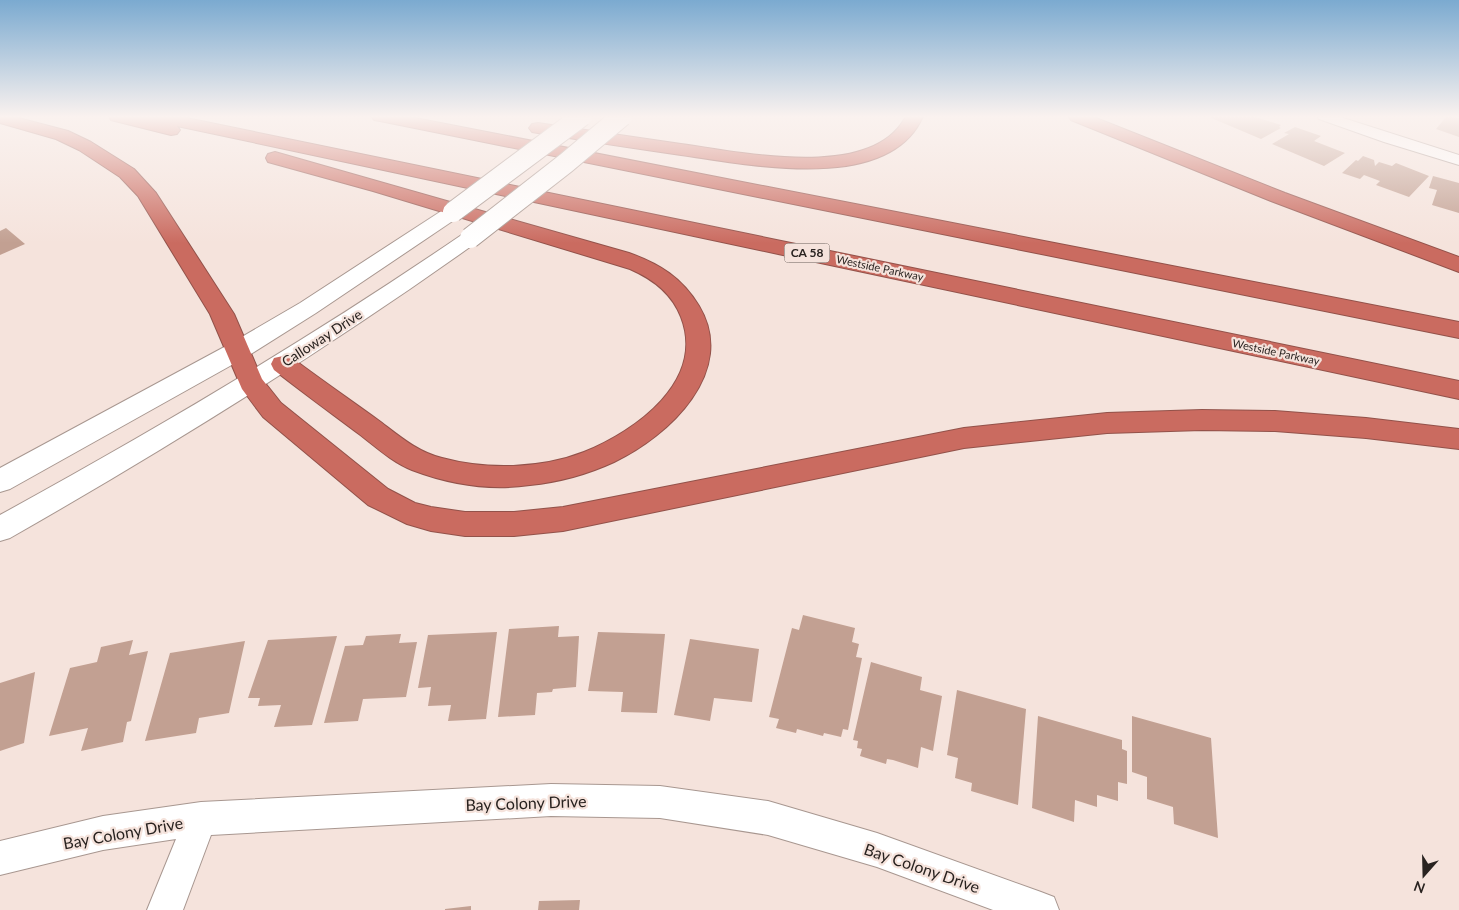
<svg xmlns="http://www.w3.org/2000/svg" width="1459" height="910" font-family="Lato,sans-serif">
  <rect width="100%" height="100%" fill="#f5e3dc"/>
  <g fill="#c2a092">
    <path d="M1213,116H1252L1281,125L1279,127L1281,128L1261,139L1209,117Z"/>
    <path d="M1447,116L1459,118V137L1436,129Z"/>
    <path d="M1295,127L1321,136L1314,141L1345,153L1324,166L1272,144L1289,134L1284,133Z"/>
    <path d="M1363,156L1374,160L1375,166L1379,162L1392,166L1396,163L1429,176L1409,197L1376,185L1380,181L1364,175L1360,179L1342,173L1356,160L1358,161Z"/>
    <path d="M1433,176L1459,183V213L1432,205L1437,190L1429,188Z"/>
    <path d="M6,228L25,244L0,255V231Z"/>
    <path d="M803,615L855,628L852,642L859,644L856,657L862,658L848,730L843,729L841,737L824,733L823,736L797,729L796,733L776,728L779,719L769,717L792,628L799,630Z"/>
    <path d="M559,626L558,637L579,636L576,687L553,689L552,692L537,693L535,715L498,717L509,629Z"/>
    <path d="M497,632L486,719L448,721L451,705L428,706L431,687L418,688L428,635Z"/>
    <path d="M598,632L665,634L657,713L621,712L623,692L588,691Z"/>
    <path d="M401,634L399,643L417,642L406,697L363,699L358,721L324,723L345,646L363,645L366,636Z"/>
    <path d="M337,636L312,725L274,727L281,705L258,706L260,698H248L268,640Z"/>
    <path d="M690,639L759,649L752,702L714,698L710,721L674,715Z"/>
    <path d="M133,640L129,655L148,651L131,721L127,722L123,742L81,751L88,728L49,736L70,668L97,662L101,647Z"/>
    <path d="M245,641L229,713L199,718L196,733L145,741L170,653Z"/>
    <path d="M871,662L922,677L920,690L942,696L933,751L921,747L918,768L893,760L887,759L886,764L860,756L862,749L857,748L858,741L853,740Z"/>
    <path d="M35,672L24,743L0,751V683Z"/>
    <path d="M957,690L1026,709L1018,805L971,791L972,783L955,778L958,758L947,755Z"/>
    <path d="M1038,716L1122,740V749L1127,751V784L1118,782V801L1097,795V807L1075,800L1074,822L1032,808Z"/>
    <path d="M1132,716L1211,738L1218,838L1174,824L1173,807L1147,799V777L1132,772Z"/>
    <path d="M580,900L579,910H538L539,901Z"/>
    <path d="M471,906V910H445V909Z"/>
  </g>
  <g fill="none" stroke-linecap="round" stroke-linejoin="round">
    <g stroke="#a89790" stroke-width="2">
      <g id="street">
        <path d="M1317,116H1337L1459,155V165L1384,142L1319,119Z"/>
        <path d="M551,784L660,786L768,801L877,833L1041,892L1054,897L1059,910H993L877,867L768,835L660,818L551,816L211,835L183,910H147L176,839L103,850L0,875V841L103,816L201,802Z"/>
      </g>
    </g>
    <g stroke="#a89790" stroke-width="2">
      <g id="secondary">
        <path d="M453,206L460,208L463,212L460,216L316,313L246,357L10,489L0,492V468L228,345L300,303L446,208Z"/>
        <path d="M470,232L477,234L481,238L477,242C327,349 171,446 10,538L0,541V515C159,428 314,336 463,234Z"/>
      </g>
    </g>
    <g stroke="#92524a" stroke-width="2">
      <g id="highway">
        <path d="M0,116H11L68,131L91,142L134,169L156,193L234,314L262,379L281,403L388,489L415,503L431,507L465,512H514L563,507L964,428L1107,413L1202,410L1275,411L1366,418L1459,429V449L1366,438L1275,431L1202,430L1107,433L964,448L563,531L514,536H465L431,531L407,524L368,505L263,417L242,389L210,314L138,196L120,177L79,150L56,139L0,123Z"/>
        <path d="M109,116H136L147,118L146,116H177L1459,381V399L177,126L180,130L177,134L171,135L111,120Z"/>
        <path d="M371,116H405L1459,322V338L380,121L374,120Z"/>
        <path d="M906,116H923C889,195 747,164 681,155C633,148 586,141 538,133L532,132L529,128L532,124L538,123C586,130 633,137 681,144C740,152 873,182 906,116Z"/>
        <path d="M1068,116H1091L1285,193L1459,257V272L1271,201L1071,120Z"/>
        <path d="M275,152L629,253C660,264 682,278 699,306C738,371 669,436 614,462C588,474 559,482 530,485C490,491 449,484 412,470C392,462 376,447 359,434C331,413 302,392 274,370L271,364L274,358L283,356L292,358C320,379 349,399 378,420C398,435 417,452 442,458C486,470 541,469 584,452C636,431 706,381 681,317C672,293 653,279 630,269L373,191L268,162L266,158L268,154Z"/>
      </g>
    </g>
    <use href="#street" fill="#fff" fill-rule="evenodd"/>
    <use href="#secondary" fill="#fff" fill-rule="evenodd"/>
    <use href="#highway" fill="#ca6b60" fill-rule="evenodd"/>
    <g stroke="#a89790" stroke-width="22" stroke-linecap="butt">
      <g id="secondary-bridge">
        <path d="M453,212L582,116"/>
        <path d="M470,238L566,163L622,116"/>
      </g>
    </g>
    <use href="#secondary-bridge" stroke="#fff" stroke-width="20"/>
  </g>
  <linearGradient id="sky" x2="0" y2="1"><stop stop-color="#7baad0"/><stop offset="0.48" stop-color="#faf2ef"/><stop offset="1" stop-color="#faf2ef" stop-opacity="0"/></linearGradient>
  <rect width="1459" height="243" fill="url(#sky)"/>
  <g text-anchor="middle" stroke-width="4.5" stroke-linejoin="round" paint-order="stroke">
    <g font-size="11" fill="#292320" stroke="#f5e3dc">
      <text transform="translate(880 268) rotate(12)" y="4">Westside Parkway</text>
      <text transform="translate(1276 352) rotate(12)" y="4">Westside Parkway</text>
    </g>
    <rect fill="#f5e3dc" stroke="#665d58" stroke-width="1" x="784.5" y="243.5" width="45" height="19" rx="4"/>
    <g font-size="12" font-weight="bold" fill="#292320">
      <text x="807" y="257">CA 58</text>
    </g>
    <g font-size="14" fill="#292320" stroke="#f5e3dc">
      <text transform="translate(322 338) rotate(-33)" y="5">Calloway Drive</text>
    </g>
    <g font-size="16" fill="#292320" stroke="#f5e3dc">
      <text transform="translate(526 803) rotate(-2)" y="6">Bay Colony Drive</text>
      <text transform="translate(123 833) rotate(-10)" y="6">Bay Colony Drive</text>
      <text transform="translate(922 868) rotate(19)" y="6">Bay Colony Drive</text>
    </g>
  </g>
  <g transform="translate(1424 875) rotate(200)" stroke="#f5e3dc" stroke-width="4" paint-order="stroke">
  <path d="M0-4L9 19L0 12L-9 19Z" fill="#292320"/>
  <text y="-8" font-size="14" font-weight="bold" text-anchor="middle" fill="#292320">N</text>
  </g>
</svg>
